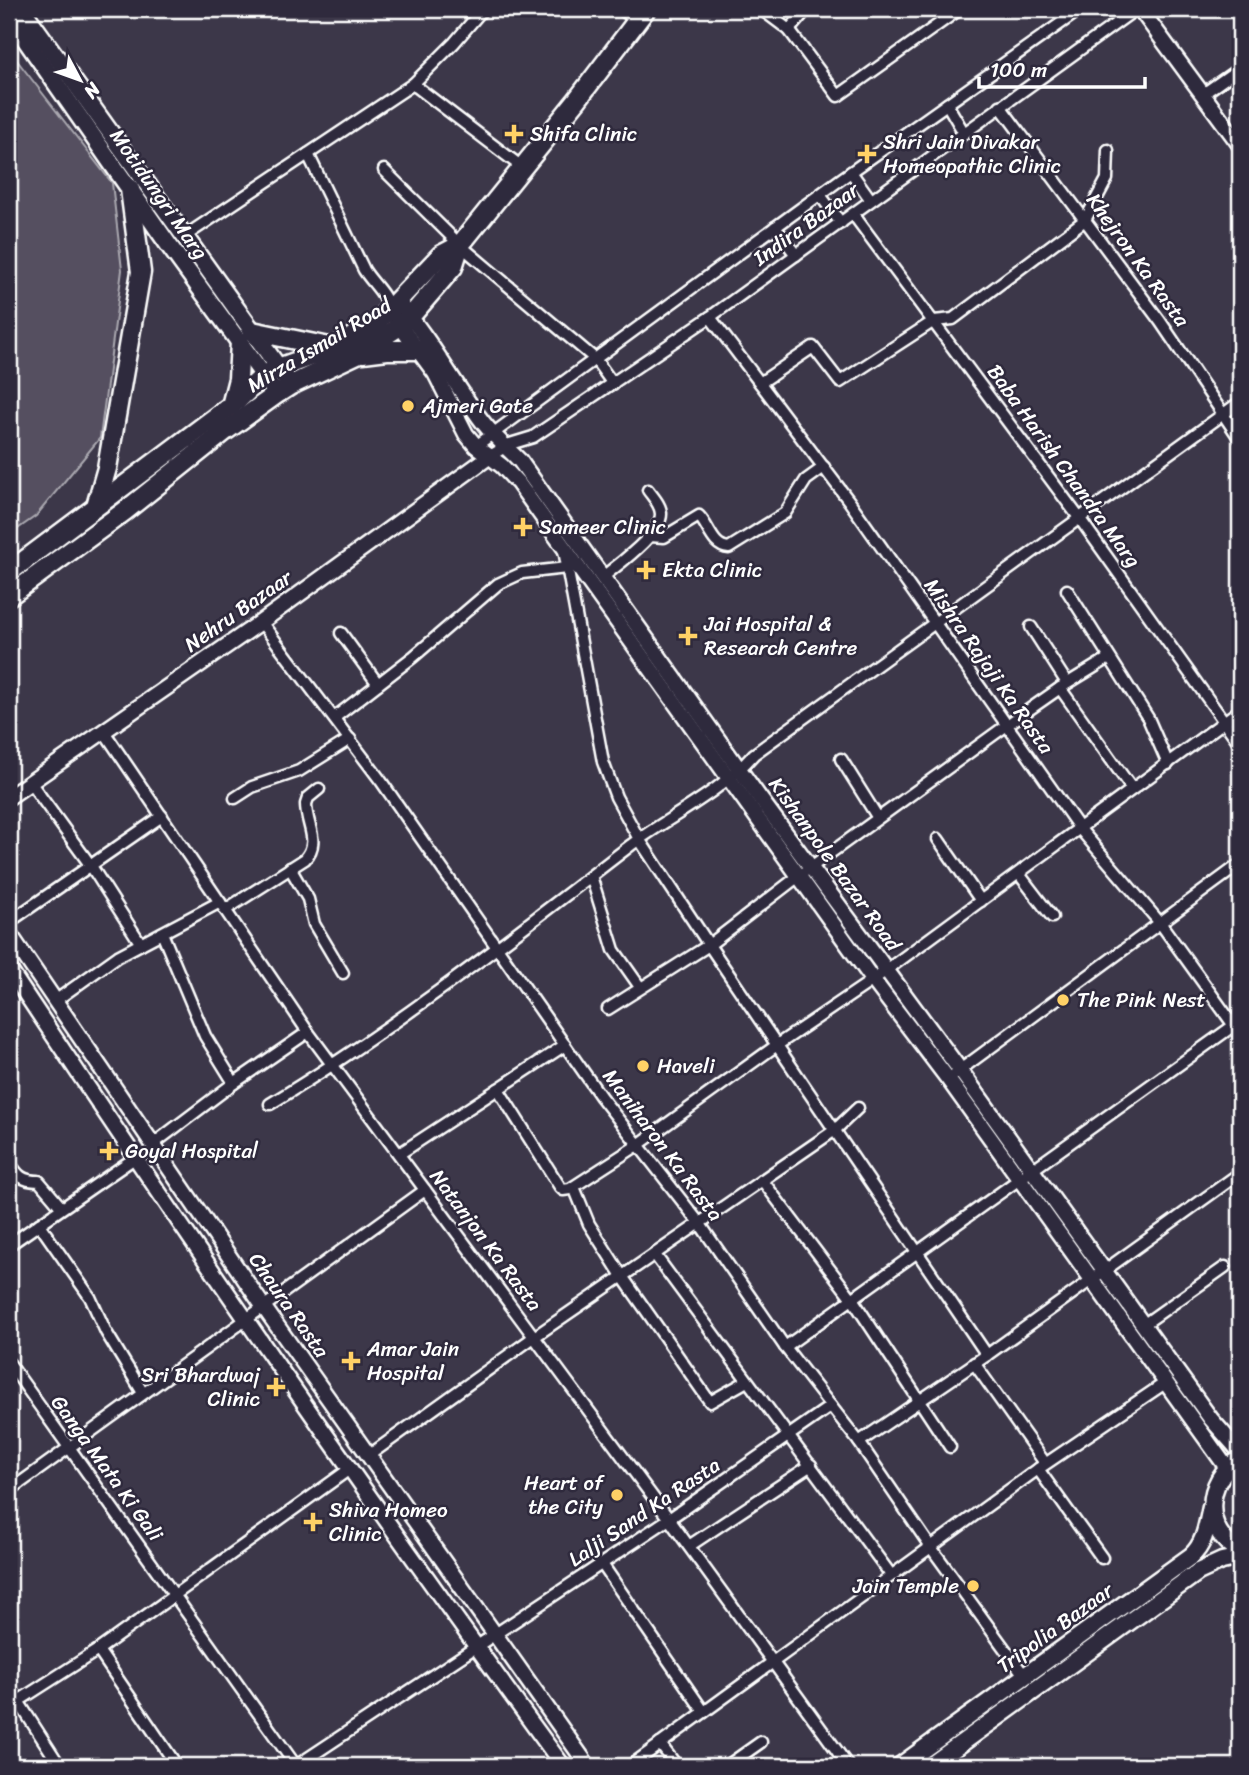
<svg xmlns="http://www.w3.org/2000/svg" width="1249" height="1775" font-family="Sriracha,sans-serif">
  <rect width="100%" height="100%" fill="#3c3749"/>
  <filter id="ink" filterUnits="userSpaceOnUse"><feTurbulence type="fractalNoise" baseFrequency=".0143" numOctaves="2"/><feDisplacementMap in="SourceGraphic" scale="14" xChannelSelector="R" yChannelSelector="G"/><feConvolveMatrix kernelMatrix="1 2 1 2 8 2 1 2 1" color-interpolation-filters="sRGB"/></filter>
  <g filter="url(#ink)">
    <path fill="#555060" stroke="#aaa8b0" stroke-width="2" d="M9,50L112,183L122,270L100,438L36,516L9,535Z"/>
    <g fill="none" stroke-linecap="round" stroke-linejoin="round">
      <g stroke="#fff" stroke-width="15">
        <g id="street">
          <path d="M621,9L636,20"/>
          <path d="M761,9L789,30L838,96L960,9"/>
          <path d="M789,30L807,9"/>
          <path d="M413,84L523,168"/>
          <path d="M1203,94L1240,68"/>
          <path d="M947,104L964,133"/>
          <path d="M1000,106L1160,321L1240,439"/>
          <path d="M308,154L364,270C372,283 387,295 389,309"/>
          <path d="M384,170L460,245L595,359L613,384"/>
          <path d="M851,172L871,200"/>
          <path d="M820,195L841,223"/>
          <path d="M853,214L1080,519L1240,744"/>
          <path d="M775,227L796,255"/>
          <path d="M185,236L413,84L454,43L483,9"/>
          <path d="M710,317L849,501L1080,829L1161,924L1240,1034"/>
          <path d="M760,383L813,347L840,382L934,321L953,319L1085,220L1107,179L1108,150"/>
          <path d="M476,446L841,179L1081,9"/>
          <path d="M490,456L510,444L533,437L710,317L1136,9"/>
          <path d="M650,536L664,537L699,516C709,526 712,547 729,548L785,513L806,480L824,467"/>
          <path d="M564,550L603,762L616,797L639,839L709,945L987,1355"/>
          <path d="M602,578C617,565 661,534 661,514C661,505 653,497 648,490"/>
          <path d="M1067,590L1148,718L1168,764"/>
          <path d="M261,622L381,781L601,1097L700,1224L785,1347L859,1442L930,1546L1026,1678"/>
          <path d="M1031,627L1067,683"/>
          <path d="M341,633L378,684"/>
          <path d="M1060,688L1132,789"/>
          <path d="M334,718L413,657L498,584L522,573L567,568"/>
          <path d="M103,730L308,1032L669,1519L848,1766"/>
          <path d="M841,759L878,818"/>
          <path d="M30,782L91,866L141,944"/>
          <path d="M235,798L252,787L299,771L350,739"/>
          <path d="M938,839L981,901"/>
          <path d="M290,868L308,899L314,924L343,973"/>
          <path d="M1019,874L1052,917"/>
          <path d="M591,876L614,950L640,987"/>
          <path d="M225,910L305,859C321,841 306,826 306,804L308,798L319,789"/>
          <path d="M9,922L162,816"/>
          <path d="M162,933L205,1036L234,1083"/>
          <path d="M55,1001L118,956L220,902"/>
          <path d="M608,1009L709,945L800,875L1007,725L1060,688L1109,658"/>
          <path d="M956,1073L1240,864"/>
          <path d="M498,1089L560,1187L563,1190L570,1189L638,1145L777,1045L873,980L1240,710"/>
          <path d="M270,1104C396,1028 514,935 631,845C672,815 721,792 754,754L1240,402"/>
          <path d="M152,1145L234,1083L308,1032"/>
          <path d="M399,1154L565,1045"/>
          <path d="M9,1162C18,1176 22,1181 39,1181L61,1207"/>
          <path d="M762,1180L853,1300L950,1447"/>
          <path d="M574,1187L589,1224L622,1276L710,1402L747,1381"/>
          <path d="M39,1224L90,1297L106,1332L143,1393"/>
          <path d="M9,1245L136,1157"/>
          <path d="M655,1255L891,1575"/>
          <path d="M1143,1325L1225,1267"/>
          <path d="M785,1347L1240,1021"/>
          <path d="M9,1363L296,1766"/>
          <path d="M974,1363L1045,1463"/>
          <path d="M859,1442L987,1355L1240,1173"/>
          <path d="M368,1456L534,1337L835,1130L858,1108"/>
          <path d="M1038,1469L1102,1558"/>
          <path d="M9,1491L425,1190"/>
          <path d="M689,1546L811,1465"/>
          <path d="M602,1564L704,1712"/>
          <path d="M98,1650L177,1766"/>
          <path d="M9,1687L60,1766"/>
          <path d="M9,1707L98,1650L351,1468"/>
          <path d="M660,1744L677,1766"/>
          <path d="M296,1766L669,1519L831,1406"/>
          <path d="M630,1766L1038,1469L1165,1383"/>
          <path d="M727,1766L761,1742"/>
        </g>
      </g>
      <g stroke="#fff" stroke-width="19">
        <g id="secondary">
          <path d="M1140,9L1240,145"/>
          <path d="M397,301C429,337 451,379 479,417C491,434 506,447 520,461L759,797L960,1070L1211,1419L1240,1452"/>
          <path d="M394,318L435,373L466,434L476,446L502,466L518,483L873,980L948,1079L1227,1468"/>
          <path d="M9,797L261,622L490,456"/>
          <path d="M9,933L263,1306L588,1766"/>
          <path d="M9,969C188,1239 372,1505 563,1766"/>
        </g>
      </g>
      <g stroke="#fff" stroke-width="21">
        <g id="primary">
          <path d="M22,9L291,385"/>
          <path d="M9,16L170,247L277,394"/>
          <path d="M1240,1459C1204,1478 1202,1533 1240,1551"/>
          <path d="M900,1766L1191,1556C1205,1544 1207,1525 1211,1507"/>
          <path d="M930,1766L1198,1572L1222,1561L1240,1557"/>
        </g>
      </g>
      <g stroke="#fff" stroke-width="23">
        <g id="highway">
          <path d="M252,331L334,348"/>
          <path d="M363,353L387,350H419"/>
          <path d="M231,406L238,379L240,342"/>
          <path d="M96,506L107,468L141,272L130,189"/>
          <path d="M9,572L237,401L264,375L278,368L334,348L376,323L441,255L460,245"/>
          <path d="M9,596L125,511L224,432L277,394L291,385L357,354L400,326L411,316L453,267L460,245L577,100L646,9"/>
        </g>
      </g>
      <use href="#street" stroke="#2f2a3d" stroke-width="10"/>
      <use href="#secondary" stroke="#2f2a3d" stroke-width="14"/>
      <use href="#primary" stroke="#2f2a3d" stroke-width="16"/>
      <use href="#highway" stroke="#2f2a3d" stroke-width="18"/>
    </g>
  </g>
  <g fill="#ffd166" stroke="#2f2a3d" stroke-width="2.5">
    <path d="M510.5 123.5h7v7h7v7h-7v7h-7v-7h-7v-7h7z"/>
    <path d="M863.5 143.5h7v7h7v7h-7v7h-7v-7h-7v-7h7z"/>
    <circle cx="408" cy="406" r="7"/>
    <path d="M519.5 516.5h7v7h7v7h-7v7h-7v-7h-7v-7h7z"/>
    <path d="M642.5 559.5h7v7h7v7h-7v7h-7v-7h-7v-7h7z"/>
    <path d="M684.5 625.5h7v7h7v7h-7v7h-7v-7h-7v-7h7z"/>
    <circle cx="1063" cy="1000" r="7"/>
    <circle cx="643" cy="1066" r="7"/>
    <path d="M105.5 1140.5h7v7h7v7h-7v7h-7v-7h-7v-7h7z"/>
    <path d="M347.5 1350.5h7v7h7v7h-7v7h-7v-7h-7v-7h7z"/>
    <path d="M272.5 1376.5h7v7h7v7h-7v7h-7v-7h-7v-7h7z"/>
    <circle cx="617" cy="1495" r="7"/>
    <path d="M309.5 1511.5h7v7h7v7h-7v7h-7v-7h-7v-7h7z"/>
    <circle cx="973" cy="1586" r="7"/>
  </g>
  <g text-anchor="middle" stroke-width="5" stroke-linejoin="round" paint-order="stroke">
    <g font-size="21" fill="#fff" stroke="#2f2a3d" text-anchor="start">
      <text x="530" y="141">Shifa Clinic</text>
      <text x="883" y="149">Shri Jain Divakar<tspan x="883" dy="24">Homeopathic Clinic</tspan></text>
      <text x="422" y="413">Ajmeri Gate</text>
      <text x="539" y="534">Sameer Clinic</text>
      <text x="662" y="577">Ekta Clinic</text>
      <text x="704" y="631">Jai Hospital &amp;<tspan x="704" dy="24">Research Centre</tspan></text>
      <text x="1077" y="1007">The Pink Nest</text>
      <text x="657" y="1073">Haveli</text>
      <text x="125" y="1158">Goyal Hospital</text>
      <text x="367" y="1356">Amar Jain<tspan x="367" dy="24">Hospital</tspan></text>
      <text x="260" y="1382" text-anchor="end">Sri Bhardwaj<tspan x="260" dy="24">Clinic</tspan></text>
      <text x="603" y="1490" text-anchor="end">Heart of<tspan x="603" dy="24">the City</tspan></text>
      <text x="329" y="1517">Shiva Homeo<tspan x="329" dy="24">Clinic</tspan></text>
      <text x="959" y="1593" text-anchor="end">Jain Temple</text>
    </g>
    <g font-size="21" fill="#fff" stroke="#2f2a3d">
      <text transform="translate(159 194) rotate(55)" y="7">Motidungri Marg</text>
      <text transform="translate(806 224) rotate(-36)" y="7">Indira Bazaar</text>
      <text transform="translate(1138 260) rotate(54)" y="7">Khejron Ka Rasta</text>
      <text transform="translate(319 345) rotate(-31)" y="7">Mirza Ismail Road</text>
      <text transform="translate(1064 466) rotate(54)" y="7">Baba Harish Chandra Marg</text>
      <text transform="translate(238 611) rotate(-35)" y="7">Nehru Bazaar</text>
      <text transform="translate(989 666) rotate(55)" y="7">Mishra Rajaji Ka Rasta</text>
      <text transform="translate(835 864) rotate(54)" y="7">Kishanpole Bazar Road</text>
      <text transform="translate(663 1145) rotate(53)" y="7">Maniharon Ka Rasta</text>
      <text transform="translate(486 1240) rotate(53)" y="7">Natanjon Ka Rasta</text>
      <text transform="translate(289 1305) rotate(55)" y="7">Chaura Rasta</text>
      <text transform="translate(107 1468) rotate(54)" y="7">Ganga Mata Ki Gali</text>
      <text transform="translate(644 1512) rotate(-34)" y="7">Lalji Sand Ka Rasta</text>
      <text transform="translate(1055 1628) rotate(-36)" y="7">Tripolia Bazaar</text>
    </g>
  </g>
  <rect width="1249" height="1775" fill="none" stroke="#2f2a3d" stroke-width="35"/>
  <rect x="18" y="18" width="1214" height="1740" fill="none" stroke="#fff" stroke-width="2.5" filter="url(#ink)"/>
  <g transform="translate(80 80) rotate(131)" stroke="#2f2a3d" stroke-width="5" paint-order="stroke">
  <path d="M0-5L12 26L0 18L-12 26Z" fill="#ffffff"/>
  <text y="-10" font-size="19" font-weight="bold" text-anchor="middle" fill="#ffffff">N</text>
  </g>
  <path d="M979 77v10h166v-10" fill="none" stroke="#ffffff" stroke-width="3.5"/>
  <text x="990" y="77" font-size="21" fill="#ffffff" stroke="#2f2a3d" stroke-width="5" paint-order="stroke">100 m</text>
</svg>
